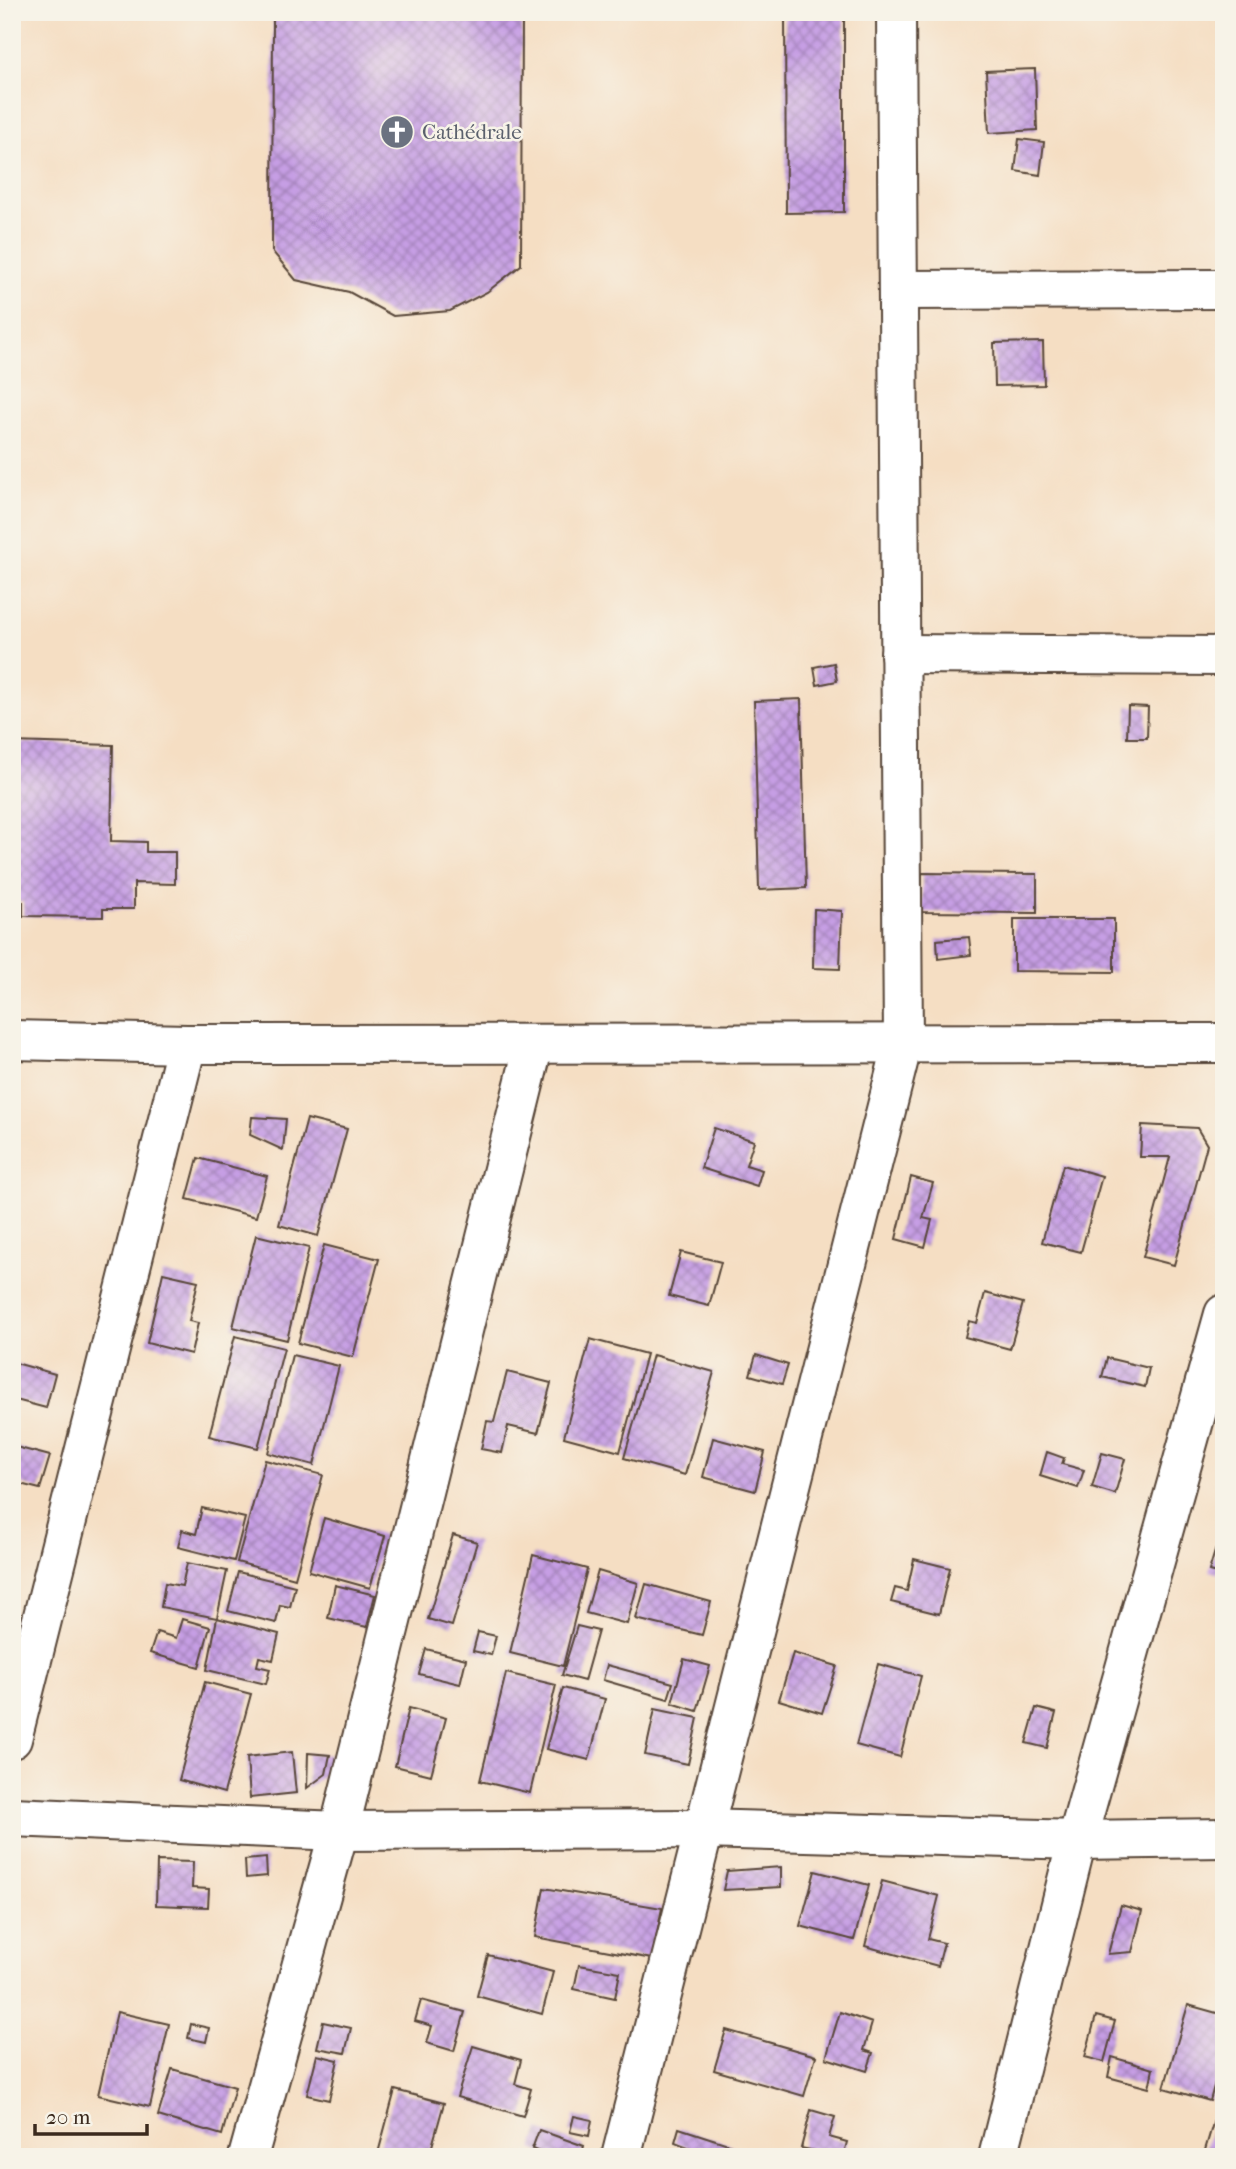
<svg xmlns="http://www.w3.org/2000/svg" width="1236" height="2169" font-family="'IM FELL French Canon',serif">
  <defs>
    <pattern id="building-cross-hatch" width="8" height="8" patternUnits="userSpaceOnUse" patternTransform="scale(1.75)"><rect width="8" height="8" fill="#c69ee4"/><path d="M0 0l8 8M0 8l8-8" fill="none" stroke="#a281b8"/></pattern>
  </defs>
  <rect width="100%" height="100%" fill="#f7f3e8"/>
  <filter id="ink" filterUnits="userSpaceOnUse"><feTurbulence type="fractalNoise" baseFrequency=".0143" numOctaves="2"/><feDisplacementMap in="SourceGraphic" scale="14" xChannelSelector="R" yChannelSelector="G"/><feConvolveMatrix kernelMatrix="1 2 1 2 8 2 1 2 1" color-interpolation-filters="sRGB"/></filter>
  <filter id="wash" filterUnits="userSpaceOnUse"><feTurbulence type="fractalNoise" baseFrequency=".00686" numOctaves="4" result="noise"/><feDisplacementMap in="SourceGraphic" scale="28" xChannelSelector="R" yChannelSelector="G"/><feGaussianBlur stdDeviation="1.57" result="paint"/><feColorMatrix in="noise" values="0 0 0 0 0 0 0 0 0 0 0 0 0 0 0 0 0 1.4 0 .05"/><feComposite in="paint" operator="in"/></filter>
  <g filter="url(#wash)">
    <rect width="100%" height="100%" fill="#f5dec3"/>
    <g id="blocks">
      <g fill="url(#building-cross-hatch)">
        <path d="M273,12H522L521,265L487,292L450,311L393,316L349,292L296,280L272,251Z"/>
        <path d="M785,12H844V212L786,213Z"/>
        <path d="M1035,69L1037,130L989,133L986,71Z"/>
        <path d="M1019,139L1044,142L1040,175L1015,171Z"/>
        <path d="M1043,342L1044,385L995,386L994,343Z"/>
        <path d="M834,663L837,681L817,685L814,667Z"/>
        <path d="M801,699L806,888L759,890L754,701Z"/>
        <path d="M1128,706L1148,707L1147,738H1127Z"/>
        <path d="M12,742L113,745L111,841L146,842V852H175V884L134,883V909H103V917L23,916V902H12Z"/>
        <path d="M922,873L1037,874V913L922,912Z"/>
        <path d="M814,909L842,911L840,969L813,968Z"/>
        <path d="M1014,919H1114V972L1014,971Z"/>
        <path d="M969,937L971,955L938,959L937,940Z"/>
        <path d="M252,1117L286,1119L283,1150L250,1135Z"/>
        <path d="M307,1119L347,1129L318,1236L279,1225Z"/>
        <path d="M1142,1125L1197,1128L1207,1145L1174,1265L1143,1257L1170,1157H1140Z"/>
        <path d="M714,1128L754,1141L746,1165L762,1170L757,1186L701,1168Z"/>
        <path d="M198,1158L267,1176L256,1217L187,1199Z"/>
        <path d="M1063,1165L1102,1176L1081,1252L1042,1242Z"/>
        <path d="M911,1177L933,1183L923,1218L932,1220L925,1247L896,1239Z"/>
        <path d="M256,1235L309,1248L287,1340L233,1327Z"/>
        <path d="M324,1245L379,1259L353,1357L298,1343Z"/>
        <path d="M681,1252L721,1262L709,1306L669,1296Z"/>
        <path d="M163,1273L198,1281L189,1321L198,1323L191,1354L147,1343Z"/>
        <path d="M985,1293L1023,1303L1010,1349L965,1337L969,1321L977,1323Z"/>
        <path d="M235,1336L284,1348L258,1448L209,1436Z"/>
        <path d="M590,1339L646,1354L620,1452L564,1437Z"/>
        <path d="M292,1355L339,1366L314,1465L268,1453Z"/>
        <path d="M653,1355L714,1372L685,1475L624,1458Z"/>
        <path d="M756,1355L788,1365L782,1384L750,1375Z"/>
        <path d="M1107,1358L1149,1368L1145,1387L1102,1377Z"/>
        <path d="M12,1362L55,1374L46,1408L12,1399Z"/>
        <path d="M507,1372L551,1383L538,1433L508,1426L502,1453L481,1449L487,1421L494,1422Z"/>
        <path d="M713,1438L765,1452L755,1491L703,1477Z"/>
        <path d="M12,1446L50,1456L40,1489L12,1482Z"/>
        <path d="M1047,1452L1064,1458L1062,1464L1084,1470L1078,1488L1040,1476Z"/>
        <path d="M1102,1453L1125,1459L1115,1494L1092,1487Z"/>
        <path d="M265,1460L323,1475L295,1578L237,1562Z"/>
        <path d="M202,1508L245,1518L234,1561L178,1547L182,1530L196,1534Z"/>
        <path d="M324,1518L385,1536L370,1588L309,1571Z"/>
        <path d="M453,1535L477,1542L452,1626L428,1619Z"/>
        <path d="M1219,1538L1224,1539V1575L1209,1571Z"/>
        <path d="M533,1555L587,1569L563,1666L510,1653Z"/>
        <path d="M914,1559L950,1568L939,1614L891,1602L895,1588L907,1591Z"/>
        <path d="M187,1563L227,1571L217,1618L279,1634L273,1660L259,1657L257,1666L270,1669L266,1684L207,1670L217,1618L161,1607L165,1583L182,1586Z"/>
        <path d="M598,1571L638,1583L627,1624L586,1613Z"/>
        <path d="M238,1572L295,1586L290,1607L280,1605L276,1623L228,1611Z"/>
        <path d="M646,1584L711,1602L702,1635L636,1619Z"/>
        <path d="M335,1585L375,1595L367,1627L328,1618Z"/>
        <path d="M182,1619L210,1627L199,1667L150,1653L157,1632L176,1638Z"/>
        <path d="M577,1626L598,1631L584,1681L562,1675Z"/>
        <path d="M478,1632L496,1636L491,1655L473,1651Z"/>
        <path d="M426,1649L466,1659L460,1684L419,1674Z"/>
        <path d="M793,1653L837,1666L822,1713L779,1700Z"/>
        <path d="M684,1659L710,1666L697,1711L672,1703Z"/>
        <path d="M878,1664L921,1676L900,1757L856,1745Z"/>
        <path d="M607,1665L673,1683L668,1699L603,1680Z"/>
        <path d="M506,1673L556,1685L530,1793L480,1781Z"/>
        <path d="M205,1682L251,1694L224,1793L179,1780Z"/>
        <path d="M563,1688L605,1699L589,1760L546,1749Z"/>
        <path d="M409,1708L446,1718L431,1775L395,1766Z"/>
        <path d="M1036,1708L1056,1713L1047,1748L1026,1743Z"/>
        <path d="M655,1709L698,1718L688,1764L645,1755Z"/>
        <path d="M292,1752L296,1793L250,1798L247,1757Z"/>
        <path d="M308,1753L330,1755L326,1774L307,1788Z"/>
        <path d="M266,1858L267,1876L246,1878L245,1860Z"/>
        <path d="M157,1861L193,1862L192,1888L209,1889L208,1907L156,1905Z"/>
        <path d="M781,1867V1887L723,1890L727,1871Z"/>
        <path d="M815,1871L869,1885L854,1940L800,1926Z"/>
        <path d="M882,1881L939,1896L928,1939L944,1943L938,1966L865,1946Z"/>
        <path d="M544,1888L662,1908L652,1959L535,1937Z"/>
        <path d="M1121,1905L1142,1911L1132,1952L1108,1954Z"/>
        <path d="M488,1955L553,1972L542,2014L477,1996Z"/>
        <path d="M579,1965L620,1972L615,1998L574,1989Z"/>
        <path d="M421,2000L465,2012L454,2051L427,2043L432,2026L415,2021Z"/>
        <path d="M1188,2005L1224,2015V2049L1210,2101L1164,2088Z"/>
        <path d="M117,2012L169,2024L150,2107L98,2095Z"/>
        <path d="M840,2012L872,2023L864,2050L873,2053L867,2071L826,2058Z"/>
        <path d="M1096,2016L1115,2021L1104,2062L1085,2057Z"/>
        <path d="M323,2022L351,2028L345,2053L317,2048Z"/>
        <path d="M191,2024L209,2028L206,2042L188,2038Z"/>
        <path d="M726,2030L816,2056L804,2096L714,2070Z"/>
        <path d="M473,2046L521,2060L515,2084L531,2089L523,2116L457,2097Z"/>
        <path d="M317,2055L338,2060L329,2100L307,2095Z"/>
        <path d="M1112,2057L1153,2069L1149,2088L1108,2077Z"/>
        <path d="M172,2069L235,2087L222,2135L158,2116Z"/>
        <path d="M395,2090L444,2103L429,2157H377Z"/>
        <path d="M811,2110L835,2117L829,2137L847,2142L843,2157L801,2148Z"/>
        <path d="M574,2116L592,2120L589,2136L570,2132Z"/>
        <path d="M1214,2120L1224,2122V2157H1203Z"/>
        <path d="M679,2128L765,2156V2157H713L675,2142Z"/>
        <path d="M539,2130L584,2146L581,2157H552L532,2149Z"/>
      </g>
    </g>
  </g>
  <g filter="url(#ink)">
    <use href="#blocks" fill-opacity="0" stroke="#574537" stroke-width="2"/>
    <g fill="none" stroke-linecap="round" stroke-linejoin="round">
      <g stroke="#574537" stroke-width="42">
        <g id="minor">
          <path d="M898,290L1224,289"/>
          <path d="M900,654L1224,656"/>
          <path d="M12,1040L187,1044L1224,1043"/>
          <path d="M12,1739L187,1044"/>
          <path d="M12,1817L339,1831L702,1829L1077,1840L1224,1838"/>
          <path d="M248,2157L339,1831L534,1044"/>
          <path d="M621,2157L903,1043L896,12"/>
          <path d="M998,2157L1077,1840L1224,1314"/>
        </g>
      </g>
      <use href="#minor" stroke="#fff" stroke-width="38"/>
    </g>
  </g>
  <defs>
    <g id="church-disc" transform="scale(1.75)"><circle r="9.5" fill="#6b7280" stroke="#f7f3e8"/><path d="M-1.2-6h2.4v3.5h3.3v2.4h-3.3V6h-2.4V-.1h-3.3v-2.4h3.3Z" fill="#fff"/></g>
  </defs>
  <g fill-rule="evenodd">
    <use href="#church-disc" x="397" y="132"/>
  </g>
  <g text-anchor="middle" stroke-width="5" stroke-linejoin="round" paint-order="stroke">
    <g font-size="21" fill="#5b616d" stroke="#f7f3e8" text-anchor="start">
      <text x="422" y="139">Cathédrale</text>
    </g>
  </g>
  <rect width="1236" height="2169" fill="none" stroke="#f7f3e8" stroke-width="42"/>
  <path d="M35 2124v10h112v-10" fill="none" stroke="#3b2a1e" stroke-width="3.5"/>
  <text x="46" y="2124" font-size="21" fill="#3b2a1e" stroke="#f7f3e8" stroke-width="5" paint-order="stroke">20 m</text>
</svg>
